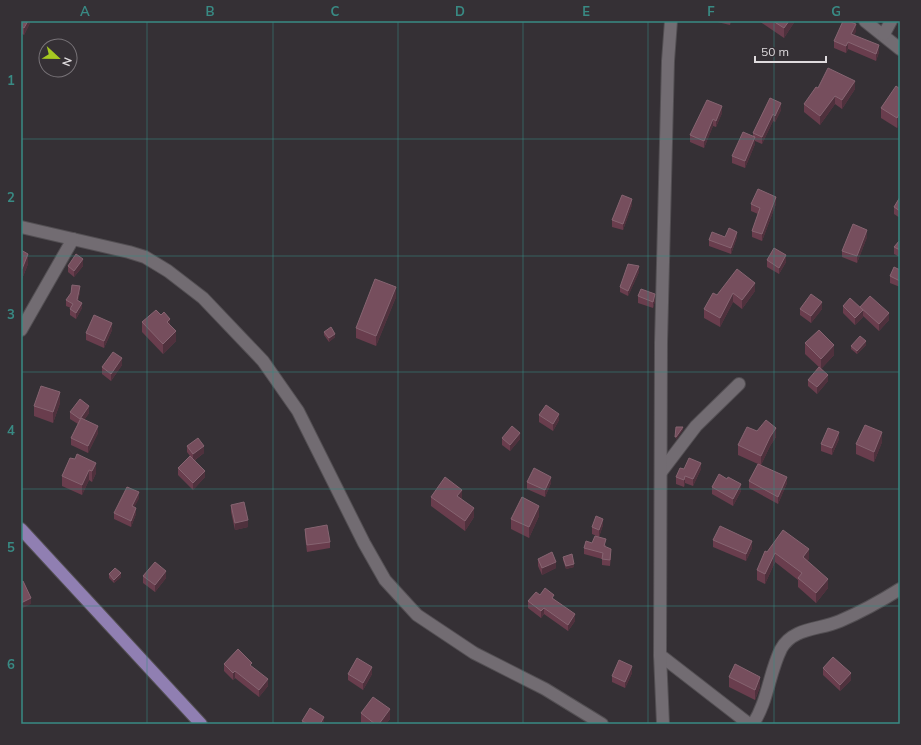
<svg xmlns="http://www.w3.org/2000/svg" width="921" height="745" font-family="Mulish,sans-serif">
  <rect width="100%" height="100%" fill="#353035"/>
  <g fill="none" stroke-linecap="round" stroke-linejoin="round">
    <g stroke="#534f53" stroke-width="14">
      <g id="minor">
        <path d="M865,21L900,49"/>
        <path d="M884,34L891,21"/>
        <path d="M21,227L129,252L145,257L168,271L203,298L263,361L298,411L364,543L385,580L417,615L474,653L545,689L602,724"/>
        <path d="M21,330L73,239"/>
        <path d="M661,472L696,426L739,384"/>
        <path d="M660,655L749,724"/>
        <path d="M663,724L660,655L661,343L668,61L671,21"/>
        <path d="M753,724C768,701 769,673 781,649C793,627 820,630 840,621C861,612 881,601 900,589"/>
      </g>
    </g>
    <g stroke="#534f53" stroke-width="14">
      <path id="major" d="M21,529L201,724"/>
    </g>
    <use href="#minor" stroke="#726c72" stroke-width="12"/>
    <use href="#major" stroke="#907fb2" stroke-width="12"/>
  </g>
  <g fill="#693d4d">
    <path d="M21,21H30V23L24,35L21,33Z"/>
    <path d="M713,21H731L730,25Z"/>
    <path d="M759,21H795L784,38Z"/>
    <path d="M856,31L854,35L879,52L876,61L848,49L846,53L834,48V41Z"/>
    <path d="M818,88L855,89L842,109L835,104L820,125L804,112V104Z"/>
    <path d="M900,89V123L897,128L881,118V108Z"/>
    <path d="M770,98L781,110L775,122L773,121L762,144L755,141V144L745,168L732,163V156L753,136V133Z"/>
    <path d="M722,113L716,127L713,126L704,148L690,142V135Z"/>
    <path d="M900,197V218L894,214V207Z"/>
    <path d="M751,204H776L762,241L752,237V231L758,214L751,211Z"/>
    <path d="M632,205L623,230L612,227V220Z"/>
    <path d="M725,237H737L731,254L709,246V240Z"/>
    <path d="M867,237L857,263L842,257V251Z"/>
    <path d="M900,240V257L894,254V247Z"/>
    <path d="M21,250L28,264L22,279L21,278Z"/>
    <path d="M767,260L786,262L779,274L767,267Z"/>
    <path d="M68,266H83L74,277L68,272Z"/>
    <path d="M900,270V287L890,283V276Z"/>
    <path d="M639,272L628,296L620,292V287Z"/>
    <path d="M755,291L742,309L733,302L720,327L704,318V309L717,295Z"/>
    <path d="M80,292L78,300L82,308L76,319L70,315V309L71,308L66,306V300Z"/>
    <path d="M638,296L655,301L653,308L638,303Z"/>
    <path d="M396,297L376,346L356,338V328Z"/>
    <path d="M843,306L860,307L889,320L879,331L863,316V317L855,325L843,313Z"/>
    <path d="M800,309H822L811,323L800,315Z"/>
    <path d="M142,322L170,325L176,341L163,354L142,332Z"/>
    <path d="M112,330L104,348L86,340V333Z"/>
    <path d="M324,332L335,337L329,342L324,335Z"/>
    <path d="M805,343L834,355L821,369L805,354Z"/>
    <path d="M866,345L857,354L851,349V346Z"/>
    <path d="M122,365L111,381L102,374V367Z"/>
    <path d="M808,380L828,381L817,394L808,386Z"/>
    <path d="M60,403L53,423L34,416V406Z"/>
    <path d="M70,412L89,413L84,420L98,433L88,453L71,445V438L78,424L70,419Z"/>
    <path d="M539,415L559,420L553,431L539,422Z"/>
    <path d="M757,431L776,437L770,446L761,465L787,483L778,504L749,488V481L758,464L738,455V445Z"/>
    <path d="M502,438L520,439L510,451L502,445Z"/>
    <path d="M839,439L832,455L821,451V444Z"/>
    <path d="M882,442L874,462L856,454V444Z"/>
    <path d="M187,446L204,453L195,460L205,477L193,490L178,475V468L190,456L187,452Z"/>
    <path d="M70,458L96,473L92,482L89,480L82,495L62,486V476Z"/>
    <path d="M701,469L693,486L685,483L684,487L676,484V477Z"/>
    <path d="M727,479L741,491L733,506L712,494V487Z"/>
    <path d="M527,482L551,483L545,497L527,489Z"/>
    <path d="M431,497L462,499H461L474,517L465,531L431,506Z"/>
    <path d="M139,498L134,507L136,514L131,527L114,519V513Z"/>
    <path d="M231,505L248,527L235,530L231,512Z"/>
    <path d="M539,516L529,538L511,529V519Z"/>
    <path d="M603,525L599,537L592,534V527Z"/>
    <path d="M305,529L330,542V548L307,552L305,536Z"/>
    <path d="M713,540L752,548L746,561L713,547Z"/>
    <path d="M592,543L606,545L605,547L611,555L610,566L602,565V559L584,554V548Z"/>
    <path d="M767,552L809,559L807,560L828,588L816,603L798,587V580L775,562L765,584L757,580V570Z"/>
    <path d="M563,557L574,567L566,569L563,560Z"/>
    <path d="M538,559L556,568L542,575L538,566Z"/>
    <path d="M109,574L121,577L114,583L109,578Z"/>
    <path d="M143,576L166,578L155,592L143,583Z"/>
    <path d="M540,595L554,599L575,621L568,631L544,614L541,618L528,608V601Z"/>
    <path d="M224,664L252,667L268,686L259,697L235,678L233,680L224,671Z"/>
    <path d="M823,668L851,680L840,691L823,675Z"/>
    <path d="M632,673L625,688L612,682V676Z"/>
    <path d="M348,674H372L363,690L348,680Z"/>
    <path d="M729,677L760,687L755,700L729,687Z"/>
    <path d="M361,713L390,719L386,724H362L361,723Z"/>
    <path d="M302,721L324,724H302Z"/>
  </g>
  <g fill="#4f313d">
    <path d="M28,21H30V23L24,35V28Z"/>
    <path d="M789,21H795L784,38V28Z"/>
    <path d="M856,24V31L851,41V34Z"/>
    <path d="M848,42V49L846,53V46Z"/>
    <path d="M879,45V52L876,61V54Z"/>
    <path d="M855,81V89L842,109V100Z"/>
    <path d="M835,96V104L820,125V116Z"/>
    <path d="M781,103V110L775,122V116Z"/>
    <path d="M722,106V113L716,127V121Z"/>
    <path d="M900,113V123L897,128V118Z"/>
    <path d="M773,114V121L762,144V137Z"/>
    <path d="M713,119V126L704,148V141Z"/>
    <path d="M755,137V144L745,168V161Z"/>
    <path d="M776,197V204L762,241V234Z"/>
    <path d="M632,199V205L623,230V224Z"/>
    <path d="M867,230V237L857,263V256Z"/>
    <path d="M737,232V237L731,254V248Z"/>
    <path d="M28,254V264L22,279V269Z"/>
    <path d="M786,255V262L779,274V268Z"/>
    <path d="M83,259V266L74,277V271Z"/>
    <path d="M639,266V272L628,296V291Z"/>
    <path d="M755,283V291L742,309V300Z"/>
    <path d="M80,286V292L77,305V300Z"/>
    <path d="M396,287V297L376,346V336Z"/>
    <path d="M733,293V302L720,327V318Z"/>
    <path d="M655,294V301L653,308V302Z"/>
    <path d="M822,302V309L811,323V316Z"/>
    <path d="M82,303V308L76,319V313Z"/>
    <path d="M22,304V314L21,315V305Z"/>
    <path d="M863,310V317L855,325V318Z"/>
    <path d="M889,313V320L879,331V324Z"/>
    <path d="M170,319V329L167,322Z"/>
    <path d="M112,323V330L104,348V341Z"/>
    <path d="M176,331V341L163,354V344Z"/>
    <path d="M335,334V337L329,342V338Z"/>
    <path d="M866,341V345L857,354V351Z"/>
    <path d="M834,345V355L821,369V359Z"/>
    <path d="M122,358V365L111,381V374Z"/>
    <path d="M828,375V381L817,394V387Z"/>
    <path d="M60,392V403L53,423V412Z"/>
    <path d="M89,406V413L80,426V419Z"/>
    <path d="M559,414V420L553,431V424Z"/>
    <path d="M98,426V433L88,453V446Z"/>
    <path d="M683,427V430L676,440V437Z"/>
    <path d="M776,428V437L770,446L761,465V456L770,437Z"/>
    <path d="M839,432V439L832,455V448Z"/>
    <path d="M882,432V442L874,462V452Z"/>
    <path d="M520,433V439L510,451V445Z"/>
    <path d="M204,446V453L193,461V454Z"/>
    <path d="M96,463V473L92,482V471Z"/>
    <path d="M701,463V469L693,486V479Z"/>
    <path d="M89,470V480L82,495V485Z"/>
    <path d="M205,471V477L193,490V483Z"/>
    <path d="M685,476V483L684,487V480Z"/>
    <path d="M551,477V483L545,497V490Z"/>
    <path d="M787,477V483L778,504V497Z"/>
    <path d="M741,484V491L733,506V499Z"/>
    <path d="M462,490V499L457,506V496Z"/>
    <path d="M139,492V498L132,512V506Z"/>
    <path d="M539,506V516L529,538V527Z"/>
    <path d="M136,508V514L131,527V521Z"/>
    <path d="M474,508V517L465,531V521Z"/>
    <path d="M603,519V525L599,537V530Z"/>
    <path d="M248,520V527L235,530V523Z"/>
    <path d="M752,541V548L746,561V554Z"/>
    <path d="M809,549V559L803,566V557Z"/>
    <path d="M775,553V562L765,584V574Z"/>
    <path d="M556,562V568L542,575V568Z"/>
    <path d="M574,564V567L566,569V566Z"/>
    <path d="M166,571V578L155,592V585Z"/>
    <path d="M121,573V577L114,583V580Z"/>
    <path d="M828,579V588L816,603V593Z"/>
    <path d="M31,598V604L21,609V603Z"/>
    <path d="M544,608V614L541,618V611Z"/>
    <path d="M575,614V621L568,631V625Z"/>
    <path d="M632,666V673L625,688V682Z"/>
    <path d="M372,667V674L363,690V683Z"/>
    <path d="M235,671V678L233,680V673Z"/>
    <path d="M851,673V680L840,691V685Z"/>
    <path d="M760,677V687L755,700V690Z"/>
    <path d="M268,679V686L259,697V690Z"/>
    <path d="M390,709V719L386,724H379Z"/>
    <path d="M324,717V724H320Z"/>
  </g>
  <g fill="#764e5d" stroke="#866471">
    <path d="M21,21H28L24,28L21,26Z"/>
    <path d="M773,21H789L784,28Z"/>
    <path d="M843,21H848L856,24L851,34L879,45L876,54L848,42L846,46L834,41Z"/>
    <path d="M828,68L855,81L842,100L835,96L820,116L804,104L816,87L818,88Z"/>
    <path d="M896,86L900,89V113L897,118L881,108Z"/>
    <path d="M770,98L781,103L775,116L773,114L762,137L753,133Z"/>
    <path d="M707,100L722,106L716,121L713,119L704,141L690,135Z"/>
    <path d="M743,132L755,137L745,161L732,156Z"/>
    <path d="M758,189L776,197L762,234L752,231L760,208L751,204Z"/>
    <path d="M622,195L632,199L623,224L612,220Z"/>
    <path d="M900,197V211L894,207Z"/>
    <path d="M853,224L867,230L857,256L842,251Z"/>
    <path d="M729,228L737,232L731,248L709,240L712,232L725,237Z"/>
    <path d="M900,240V250L894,247Z"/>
    <path d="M774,248L786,255L779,268L767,260Z"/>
    <path d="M21,250L28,254L22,269L21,268Z"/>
    <path d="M76,254L83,259L74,271L68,266Z"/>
    <path d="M628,264L639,266L628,291L620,287Z"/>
    <path d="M894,267L900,270V281L890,276Z"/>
    <path d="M737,269L755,283L742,300L733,293L720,318L704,309L713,293L717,295Z"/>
    <path d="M375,279L396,287L376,336L356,328Z"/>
    <path d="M72,285L80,286L77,300L82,303L76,313L70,309L73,304L66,300L71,293Z"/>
    <path d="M641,289L655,294L653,302L638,296Z"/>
    <path d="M811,294L822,302L811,316L800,309Z"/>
    <path d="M870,296L889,313L879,324L860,307Z"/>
    <path d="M850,298L863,310L855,318L843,306Z"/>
    <path d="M156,310L161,315L164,312L170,319L167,322L176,331L163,344L142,322Z"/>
    <path d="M94,315L112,323L104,341L86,333Z"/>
    <path d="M331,327L335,334L329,338L324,332Z"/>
    <path d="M819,330L834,345L821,359L805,343Z"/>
    <path d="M860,336L866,341L857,351L851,346Z"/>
    <path d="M113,352L122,358L111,374L102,367Z"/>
    <path d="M819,367L828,375L817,387L808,380Z"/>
    <path d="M41,386L60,392L53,412L34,406Z"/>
    <path d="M80,399L89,406L80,419L70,412Z"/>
    <path d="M546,405L559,414L553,424L539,415Z"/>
    <path d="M81,418L98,426L88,446L71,438Z"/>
    <path d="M766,420L776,428L770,437L761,456L738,445L747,427L757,431Z"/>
    <path d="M865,425L882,432L874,452L856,444Z"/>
    <path d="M512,426L520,433L510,445L502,438Z"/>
    <path d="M676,427H683L676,437H675Z"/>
    <path d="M828,428L839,432L832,448L821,444Z"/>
    <path d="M198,438L204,446L193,454L187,446Z"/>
    <path d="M77,454L96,463L92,471L89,470L82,485L62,476L70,458L75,459Z"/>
    <path d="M190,456L205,471L193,483L178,468Z"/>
    <path d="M689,458L701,463L693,479L685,476L684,480L676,477L680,468L684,469Z"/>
    <path d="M758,464L787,477L778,497L749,481Z"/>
    <path d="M534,468L551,477L545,490L527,482Z"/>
    <path d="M719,474L727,479L728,477L741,484L733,499L712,487Z"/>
    <path d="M445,477L462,490L457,496L474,508L465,521L431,497Z"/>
    <path d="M127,487L139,492L132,506L136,508L131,521L114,513Z"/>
    <path d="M522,497L539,506L529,527L511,519Z"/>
    <path d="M244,502L248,520L235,523L231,505Z"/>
    <path d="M596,516L603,519L599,530L592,527Z"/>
    <path d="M327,525L330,542L307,545L305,529Z"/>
    <path d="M720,526L752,541L746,554L713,540Z"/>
    <path d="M783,530L809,549L803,557L828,579L816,593L798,578L802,573L775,553L765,574L757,570L765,551L767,552Z"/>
    <path d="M595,536L606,539L604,546L611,549L610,560L602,559L603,553L584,548L586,541L592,543Z"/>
    <path d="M552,552L556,562L542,568L538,559Z"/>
    <path d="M572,554L574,564L566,566L563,557Z"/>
    <path d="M155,562L166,571L155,585L143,576Z"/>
    <path d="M115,568L121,573L114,580L109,574Z"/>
    <path d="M23,581L31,598L21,603V582Z"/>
    <path d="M545,588L554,595L552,598L575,614L568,625L544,608L541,611L528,601L536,592L540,595Z"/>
    <path d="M238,649L252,663L250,665L268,679L259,690L235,671L233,673L224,664Z"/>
    <path d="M833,657L851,673L840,685L823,668Z"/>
    <path d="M357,658L372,667L363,683L348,674Z"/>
    <path d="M619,660L632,666L625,682L612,676Z"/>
    <path d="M735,664L760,677L755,690L729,677Z"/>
    <path d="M373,697L390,709L379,724H375L361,713Z"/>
    <path d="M310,708L324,717L320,724H308L302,721Z"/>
  </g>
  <path fill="none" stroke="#398a84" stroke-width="1" stroke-opacity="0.55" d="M147,21V724M273,21V724M398,21V724M523,21V724M648,21V724M774,21V724M21,139H900M21,256H900M21,372H900M21,489H900M21,606H900"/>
  <rect width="921" height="745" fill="none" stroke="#353035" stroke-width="44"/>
  <g transform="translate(58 58) rotate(112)"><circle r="19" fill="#353035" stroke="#797479"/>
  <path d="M0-3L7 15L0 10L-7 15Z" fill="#a6c821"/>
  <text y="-6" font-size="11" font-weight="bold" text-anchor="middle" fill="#dfdbde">N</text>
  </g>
  <path d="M755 56v6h71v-6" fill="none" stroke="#dfdbde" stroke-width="2"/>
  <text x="761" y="56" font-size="12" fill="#dfdbde" stroke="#353035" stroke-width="3" paint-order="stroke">50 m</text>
  <rect x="22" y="22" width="877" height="701" fill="none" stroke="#398a84" stroke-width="1.5"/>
  <g font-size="13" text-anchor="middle" font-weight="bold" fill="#398a84">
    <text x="85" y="16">A</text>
    <text x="210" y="16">B</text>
    <text x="335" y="16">C</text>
    <text x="460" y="16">D</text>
    <text x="586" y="16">E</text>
    <text x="711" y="16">F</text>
    <text x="836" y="16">G</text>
    <text x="11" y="85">1</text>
    <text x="11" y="202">2</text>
    <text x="11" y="319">3</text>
    <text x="11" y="435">4</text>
    <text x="11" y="552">5</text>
    <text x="11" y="669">6</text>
  </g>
</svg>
